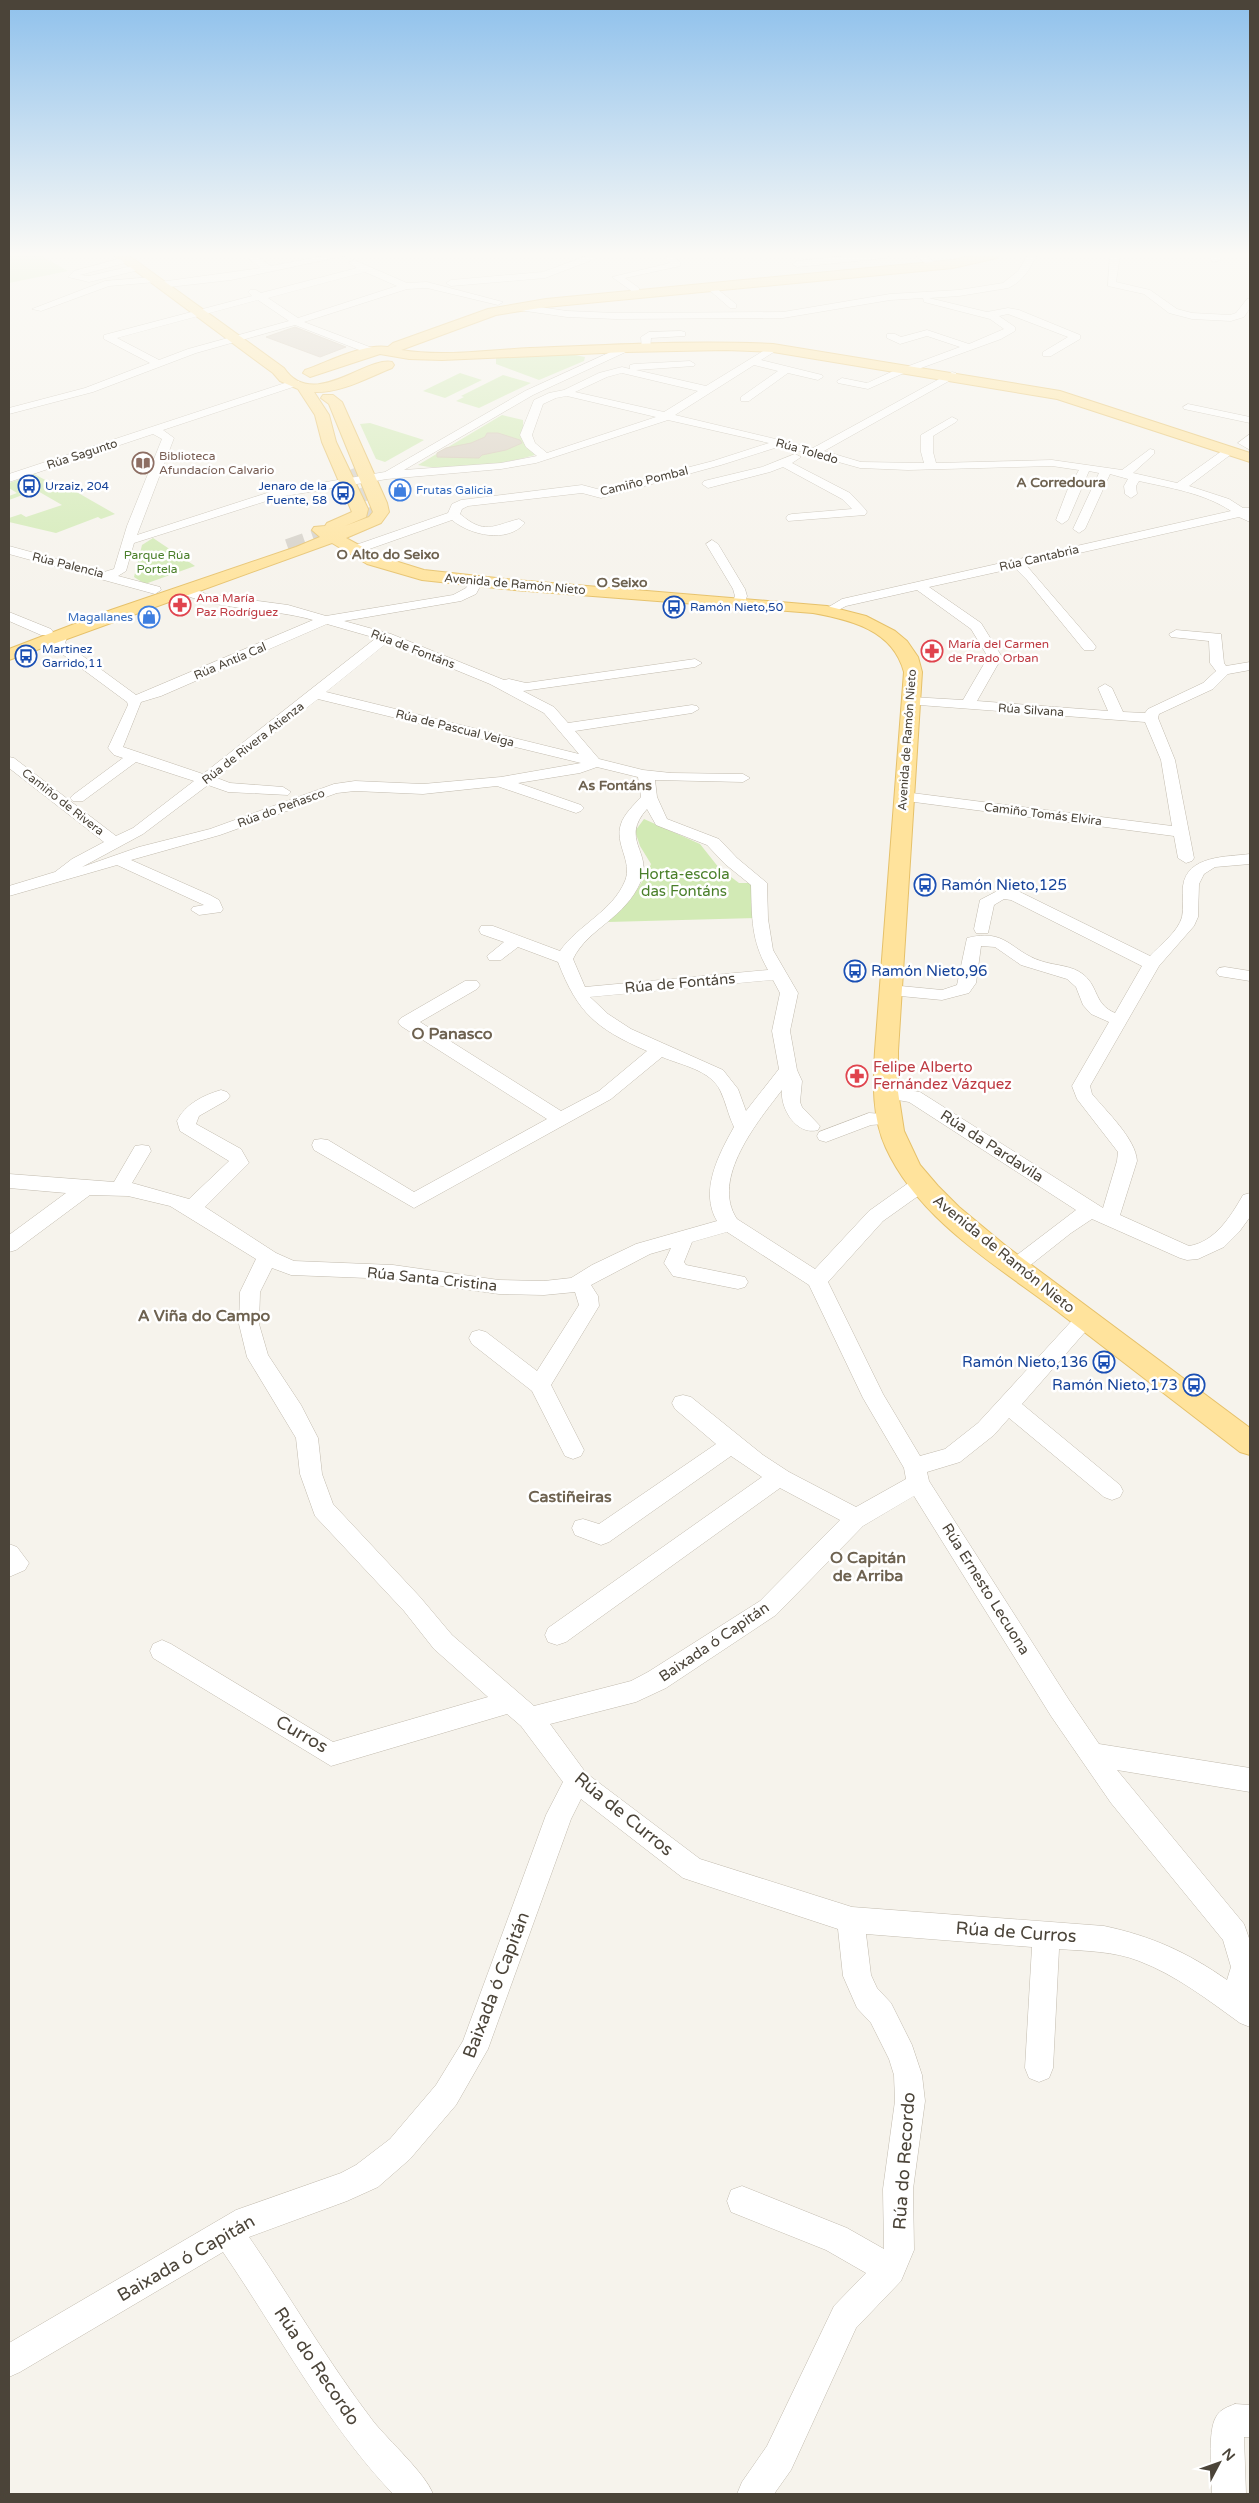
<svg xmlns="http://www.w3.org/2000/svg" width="1259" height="2503" font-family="'Varela Round',sans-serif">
  <rect width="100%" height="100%" fill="#f6f3ec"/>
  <g fill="#d2eab5">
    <path d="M9,255H40L68,271L9,283Z"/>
    <path d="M570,354L585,357L584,361L539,380L496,364V358L501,356Z"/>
    <path d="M460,373L482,380L445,398L423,391Z"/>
    <path d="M503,375L531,383L479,408L456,401L464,397L461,396Z"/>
    <path d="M502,415L523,420L524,441L535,455C498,465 455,473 418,465Z"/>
    <path d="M370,423L424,440L385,462L376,459L360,424Z"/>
    <path d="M34,474L68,492L73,490L115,514L101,519L98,517L56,533L9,522V518L21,514L26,517L62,505L36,490L9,500V496L17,493L9,488V483Z"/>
    <path d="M153,538L195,566L145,584L134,577L142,545Z"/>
    <path d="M644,819L700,844L719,868L739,883H753L756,918L608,922C625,907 643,885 651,864L640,846L635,831Z"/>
  </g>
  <g fill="#d8cfc1" stroke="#d3c7b4">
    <path d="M295,327L346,347L320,357L266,337Z"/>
    <path d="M487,433H498L520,440L522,443L506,450L482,455L479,458L437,457V453L446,448L471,443L485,437Z"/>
  </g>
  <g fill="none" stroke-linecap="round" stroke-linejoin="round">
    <path stroke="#d4d0c8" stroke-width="14" stroke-dasharray="14 7" stroke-linecap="butt" d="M352,469L369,509"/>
    <path stroke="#d4d0c8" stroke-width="18" stroke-dasharray="18 9" stroke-linecap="butt" d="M288,548L342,529L369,512V508"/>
    <g stroke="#c2bbae" stroke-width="1">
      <g id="minor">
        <path d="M244,255H255L271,266L328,255H348L231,280L160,288L155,285L160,282L261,268Z"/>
        <path d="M589,255L594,258L592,260L545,278L451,286L446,283L451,280L543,272Z"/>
        <path d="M671,255L680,262V266L625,278L639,288V292H633L612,277L670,263L666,258Z"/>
        <path d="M855,255H890L886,258L797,267L792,264L797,261Z"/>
        <path d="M916,255H926L934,262L926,264Z"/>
        <path d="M1028,255H1037C1030,268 1023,282 1008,288L959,296L929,298L987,312L1008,308L1019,310L1080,335V339L1051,356H1043V352L1068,337L1008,314L999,316L1015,327V331L1001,339L910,372L906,371V367L960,347L927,336L900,344L887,338V334H895L901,337L927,330L969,344L1004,329L990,319L924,302L923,298L890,300L783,318L616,319L567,317L519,310L514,307L519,304L567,311L616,313L783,312L890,294L959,290L1003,283L1018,271Z"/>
        <path d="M1110,255H1120L1116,282L1150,290L1177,309L1192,313L1230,315L1236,313L1247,299L1250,298V308L1244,317L1231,321L1192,319L1169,313L1144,294L1108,286Z"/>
        <path d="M1209,255H1218L1221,260L1213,262Z"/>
        <path d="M126,257L131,260L129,262L80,275L89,276L136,265L141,268L139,270L89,282L68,277L74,271Z"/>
        <path d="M354,260L407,283L427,282L503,302L498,305L427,288L407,289L304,322L375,349V353H367L295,325L196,353L93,392L9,414V408L85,388L150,363L104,339V335L252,296L248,292L250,290H256L261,293L357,268L349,263ZM365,272L397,286L298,318L268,298ZM258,300L289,321L188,349L159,360L117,338Z"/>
        <path d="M153,277L158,280L156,282L109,286L41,311L32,309L105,281Z"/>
        <path d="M711,284L736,304V308H730L708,289L706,287Z"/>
        <path d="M681,331L685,332V336L651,338L650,350H642L641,337L649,332Z"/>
        <path d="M626,345L631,348L630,350L533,395L404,470L501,463L537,456L526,447L520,435L534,400L549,393L564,390L599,373L622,367L630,369V365L634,364L690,361L695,364L694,366L636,370L706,386L773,345L777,346V350L761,360L822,375L823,377L818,380L788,373L749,401H741V397L778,371L754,365L675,415L813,448L952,372L956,373V377L824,451L861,462L924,463L921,452V435L952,417L958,420L956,422L933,436V452L936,463L1052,460L1122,470L1150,449L1154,450V454L1133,473L1177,483L1226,448H1234V452L1189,486L1229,499L1243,508H1250V522L1239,517L1026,565L1094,644L1096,647L1094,650H1084L1027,580L1015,568L929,587L981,623L1002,657L977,701L1108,711L1098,688L1105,684L1112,688L1123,712L1145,713L1148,709L1203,683L1216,671L1210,663L1209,641L1171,637L1169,634L1176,630L1221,634L1224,663L1226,666L1250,662V670L1228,674L1213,689L1159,714L1158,718L1175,760L1194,858L1192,861L1186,863L1178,858L1174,836L899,800L896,797L904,792L1172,826L1161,760L1145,722L906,704L904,701L911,697L963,700L988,657L971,629L917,590L846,606L829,615L822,611L842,599L1231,511C1204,493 1170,488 1139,481L1136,486L1137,494L1131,498L1125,494L1124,486L1128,479L1110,474L1085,529L1079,533L1073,529L1099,473L1089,471L1068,520L1062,524L1056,520L1067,491L1079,470L1052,466L908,470L860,468L781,446L721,465L601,498L582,493L468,506L462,509L460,514C485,535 492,526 519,519L525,523C507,544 470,535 452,520L358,553H350L348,550L350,547L448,513L452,504L461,500L582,485L601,490L713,461L769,443L668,420L536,463L501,469L387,479L279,497L134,543L126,571L118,576L160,587L161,590L155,594L9,554V546L104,572L114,569L127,526L162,439L153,434L9,482V474L291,381H299V385L163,430L174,438L137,535L273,491L385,472L525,391ZM622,373L698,391L664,412L575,392L607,377ZM567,396L656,417L547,453L535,443L532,435L543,404L556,398Z"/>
        <path d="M900,368L904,369V373L868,389L838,383L837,381L842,378L867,383Z"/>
        <path d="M1188,404L1250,417V423L1184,409L1183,407Z"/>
        <path d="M1250,434V450L1238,443Z"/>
        <path d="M795,454L801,457L792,463L850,493L865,509L867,512L865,515L788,521L786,518L788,515L792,514L852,509L842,499L783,467L770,472L708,488L702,484L704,481L762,467Z"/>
        <path d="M712,540L718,544L745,589L747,596L744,606L739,607L732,603L735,596L733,589L706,544Z"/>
        <path d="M477,577L483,581L476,594L461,601L344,621L391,634L504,680L509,679L526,683L695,659L702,663L695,667L523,691L554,707L568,723L692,705L697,706L699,709L692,713L575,731L599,759L643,770L671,773L743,774L750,778L743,782L655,780L657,797L667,819L719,839L737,858L767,883L768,919L773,950L798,993L790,1031L797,1070L802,1081L800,1102L802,1107L820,1126L818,1130C797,1136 780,1109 782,1090C758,1121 710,1179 737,1219L815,1269L869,1211L914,1179L921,1177L928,1179L931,1184L928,1189L883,1221L828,1282L883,1394L920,1456L945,1449L978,1423L1078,1314L1085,1311L1092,1314L1095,1319L1092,1324L1022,1404L1120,1485L1123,1491L1120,1497L1112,1500L1104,1497L1009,1418L994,1435L960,1462L927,1472L929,1481L1069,1700L1099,1744L1250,1768V1792L1117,1770L1244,1924L1250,1941V2027L1240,2023C1208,2000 1176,1975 1139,1961C1114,1951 1085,1951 1059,1949L1053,2068L1049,2078L1039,2082L1029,2078L1025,2068L1032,1947L866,1934L871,1975L877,1988L891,2003L912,2045L922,2075L925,2101L913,2189L914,2250L901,2281L856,2328L791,2470L774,2494H737L742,2482L767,2446L834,2306L866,2273L826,2250L731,2212L727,2201L731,2190L742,2186L847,2228L884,2249L883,2189L895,2101L894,2075L889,2059L871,2023L857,2008L843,1976L838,1929L683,1878L581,1799L571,1819L488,2049L456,2105L410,2159L378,2187L347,2201L249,2237C291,2298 328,2362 373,2421C389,2441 425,2473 433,2494H393C325,2422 279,2334 223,2252L20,2372L9,2377V2343L236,2210L341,2173L356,2165L390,2139L436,2085L463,2041L546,1815L563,1782L521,1726L507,1714L331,1766L153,1658L150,1651L153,1644L162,1640L171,1644L333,1742L488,1697L434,1649L404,1611L315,1516L300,1474L296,1438L247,1357L239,1324L240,1292L256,1259L170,1206L128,1196L90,1195L16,1250L9,1252V1235L66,1193L9,1188V1174L114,1182L135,1146L142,1145L149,1146L151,1151L132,1183L189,1199L229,1161L180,1131L177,1121C185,1104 204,1095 221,1090L227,1092L230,1096L227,1100L199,1116L196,1124L241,1149L249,1163L205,1207L276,1253L294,1261L393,1265L499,1280L544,1281L571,1278L592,1265L636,1244L717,1221C699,1191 719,1154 734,1127C728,1115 726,1102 720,1090C710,1070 681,1065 662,1057L611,1099L414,1208L314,1150L312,1145L314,1140L321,1139L328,1140L414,1192L547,1119L401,1026L398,1022L401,1018L465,981H477L480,985L477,989L420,1022L561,1111L599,1091L647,1051C597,1029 578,1014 558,962L518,947L501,960H489L487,956L504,942L481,934L479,930L481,926H493L560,951C579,924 612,912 625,881C633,861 614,844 621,824C624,814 634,805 641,797L638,777L597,767L580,773L518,783L581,805L584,808L581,811L576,813L497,786L423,794L355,791L337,793L220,835L131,860L210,895L219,900L223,909L221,912L199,915L191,910L193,907L204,905L117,865L9,896V886L55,872L72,859L104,842L9,768V757L14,758L116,836L133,828L194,781L136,762L83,801H73L70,798L73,795L123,758L114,755L108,748L128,705L127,702L54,648L50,641L56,632H66L68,635L65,643L136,695L313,620C271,608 223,611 182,594L181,591L182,588H192L206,594L288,605L326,616L453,595L466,588L472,578ZM327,624L376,638L203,774L123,747L141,702L161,696ZM388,642L490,684L544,713L579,754L326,692ZM318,699L581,763L501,777L423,784L355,781L334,784L210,829L139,847L82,867L143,834L208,785L228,792L288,795L291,792L283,787L230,783L217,778ZM647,809L656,825L707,845L725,864L751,885C752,918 751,940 768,970L585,987L573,959C588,928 625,919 641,881C653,852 619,840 647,809ZM773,980L780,993L772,1031L779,1069L746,1111L738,1089L723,1070L631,1029L608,1014L590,997ZM727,1232L809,1285L863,1398L904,1468L906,1479L856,1507L789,1472L763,1455L691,1397L683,1395L675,1397L672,1403L675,1409L716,1444L599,1524L583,1519L575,1521L572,1528L575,1535L601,1545L609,1542L731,1456L762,1477L548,1628L545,1635L548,1642L557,1645L566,1642L780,1488L840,1520L760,1601L648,1672L631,1681L534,1706L452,1635L420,1597L333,1504L322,1474L318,1438L301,1405L268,1355L259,1324L260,1292L272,1268L291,1275L393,1279L499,1294L544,1295L575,1292L579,1305L537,1371L486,1332L479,1330L472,1332L469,1338L472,1344L532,1391L565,1456L573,1459L581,1456L584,1450L551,1385L599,1306L598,1296L591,1285L650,1254L671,1248L664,1263L673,1276L738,1289L745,1287L748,1282L745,1277L686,1265L684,1262L692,1242ZM914,1496L1051,1716L1111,1803L1223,1940L1231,1967L1227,1980C1187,1952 1151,1936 1104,1926L852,1907L700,1859L586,1773L550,1724L636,1702L666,1688L776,1615L863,1526Z"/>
        <path d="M9,612L51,629L53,632L51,635H41L9,621Z"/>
        <path d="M1250,854V864L1215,867L1204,874L1199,884L1198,917L1194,926L1159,966L1090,1086L1092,1094C1106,1111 1136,1139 1137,1161L1120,1215L1189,1246C1215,1242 1231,1216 1243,1195L1250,1193V1217L1239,1232L1224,1247L1198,1259L1187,1260L1180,1258L1092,1219L1071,1233L1023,1271L1016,1273L1009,1271L1006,1266L1009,1261L1076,1210L909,1102L881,1097L878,1093L881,1089L887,1087L920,1092L1103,1208L1117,1161L1118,1152L1077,1099L1072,1086L1109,1022L1091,1014L1083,1005L1076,987L1067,979L1021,965L995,947L981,946L976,983L969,993L942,1000L890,995L884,994L881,990L884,986L890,985L942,990L957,985L967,938C1007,928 1010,951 1041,961C1056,966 1072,965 1084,975C1099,988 1094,1004 1115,1013L1142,966L1011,900L1004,899L994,905L988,933H976L974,929L980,900L1001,889L1020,892L1150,956C1159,946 1178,932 1182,917C1184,908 1182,896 1183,886C1187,855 1227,857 1250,854Z"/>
        <path d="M1225,967L1250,971V981L1219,976L1216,972L1219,968Z"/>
        <path d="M869,1113L896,1115L898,1119L896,1123L871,1125L826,1142L819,1140L817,1136L819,1132Z"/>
        <path d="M9,1544L17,1547L29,1563L25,1570L9,1577Z"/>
        <path d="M1235,2404L1250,2405V2437H1244L1246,2494H1212C1212,2475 1207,2432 1216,2417C1220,2409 1228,2407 1235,2404Z"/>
      </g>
    </g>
    <g stroke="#e6c16a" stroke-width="2">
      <g id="major">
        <path d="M114,255H128L284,368C313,411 366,356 392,362L394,365L392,368C367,378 341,393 314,392L329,415L336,442L368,509L366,517L345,526L369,517L373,512L329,404L321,398L323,395H333L342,402L387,503L389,512L381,523L346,538L379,556L424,570L515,580L827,606L866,616L895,631L907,641L918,657L922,672L898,1051V1092L904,1131L920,1165L938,1186L959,1207L1006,1246L1250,1428V1455L1240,1452C1179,1405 1118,1358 1057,1311C996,1265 919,1220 886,1148C872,1118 873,1083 875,1051L904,672C893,630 851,620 813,613L515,590L422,580L367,564L332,543L9,660V649L111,610L296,547L320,537L312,530L314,527L325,526L327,523L352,512L322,442L315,415L298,389L280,381L273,373Z"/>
        <path d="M975,255H999L997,258L953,268L546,307L496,315L401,350C443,357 488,350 530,348C611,345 692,340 773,344L1060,391L1250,453V462L1057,399L773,352L726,350L626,352L442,360L409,359L380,354L310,377L303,373L305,370C328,362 364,343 388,347L393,343L488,309L546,299L953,260Z"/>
      </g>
    </g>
    <use href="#minor" fill="#fff" fill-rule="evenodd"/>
    <use href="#major" fill="#ffe39c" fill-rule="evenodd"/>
  </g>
  <linearGradient id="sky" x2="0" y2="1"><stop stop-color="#8fc1ec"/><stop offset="0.42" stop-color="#fbfaf6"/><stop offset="1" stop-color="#fbfaf6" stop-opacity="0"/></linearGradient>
  <rect width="1259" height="606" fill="url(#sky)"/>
  <defs>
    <g id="library-ring" transform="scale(1.125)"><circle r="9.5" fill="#fff" stroke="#8d6e63" stroke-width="1.5"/><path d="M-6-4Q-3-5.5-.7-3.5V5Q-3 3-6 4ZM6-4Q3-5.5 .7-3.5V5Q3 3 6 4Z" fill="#8d6e63"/></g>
    <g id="bus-ring" transform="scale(1.125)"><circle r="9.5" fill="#fff" stroke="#1a4fb4" stroke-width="1.5"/><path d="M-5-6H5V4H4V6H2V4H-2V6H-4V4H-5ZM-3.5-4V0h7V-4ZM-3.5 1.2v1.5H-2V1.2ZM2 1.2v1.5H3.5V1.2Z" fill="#1a4fb4"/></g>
    <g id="shop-ring" transform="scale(1.125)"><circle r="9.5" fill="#fff" stroke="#3f7fe0" stroke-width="1.5"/><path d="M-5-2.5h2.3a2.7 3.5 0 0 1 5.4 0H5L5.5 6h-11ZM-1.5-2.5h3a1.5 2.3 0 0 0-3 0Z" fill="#3f7fe0"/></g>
    <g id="pharmacy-ring" transform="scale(1.125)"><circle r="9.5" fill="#fff" stroke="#e0444e" stroke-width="1.5"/><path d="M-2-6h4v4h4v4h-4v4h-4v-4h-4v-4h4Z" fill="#e0444e"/></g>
  </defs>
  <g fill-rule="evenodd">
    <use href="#library-ring" x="143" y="463"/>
    <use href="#bus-ring" x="29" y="486"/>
    <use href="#shop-ring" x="400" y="490"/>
    <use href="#bus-ring" x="343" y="493"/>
    <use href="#pharmacy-ring" x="180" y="605"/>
    <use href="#bus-ring" x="674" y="607"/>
    <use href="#shop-ring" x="149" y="617"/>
    <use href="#pharmacy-ring" x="932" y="651"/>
    <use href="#bus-ring" x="26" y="656"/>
    <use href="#bus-ring" x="925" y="885"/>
    <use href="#bus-ring" x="855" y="971"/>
    <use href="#pharmacy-ring" x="857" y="1076"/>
    <use href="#bus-ring" x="1104" y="1362"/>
    <use href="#bus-ring" x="1194" y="1385"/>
  </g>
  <g text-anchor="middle" stroke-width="5" stroke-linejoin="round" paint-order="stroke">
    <g font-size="12" fill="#4b4439" stroke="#fff">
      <text transform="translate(807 451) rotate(16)" y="4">Rúa Toledo</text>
      <text transform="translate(82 454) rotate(-18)" y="4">Rúa Sagunto</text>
      <text transform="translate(644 481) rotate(-14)" y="4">Camiño Pombal</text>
      <text transform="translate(1039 558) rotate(-13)" y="4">Rúa Cantabria</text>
      <text transform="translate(68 565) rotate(14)" y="4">Rúa Palencia</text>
      <text transform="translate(515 584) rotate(5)" y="4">Avenida de Ramón Nieto</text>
      <text transform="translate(413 649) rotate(21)" y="4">Rúa de Fontáns</text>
      <text transform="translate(230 661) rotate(-23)" y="4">Rúa Antía Cal</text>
      <text transform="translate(1031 710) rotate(4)" y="4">Rúa Silvana</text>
      <text transform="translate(455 728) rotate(14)" y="4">Rúa de Pascual Veiga</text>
      <text transform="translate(907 740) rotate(-86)" y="4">Avenida de Ramón Nieto</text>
      <text transform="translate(253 743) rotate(-38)" y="4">Rúa de Rivera Atienza</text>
      <text transform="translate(63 802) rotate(38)" y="4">Camiño de Rivera</text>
      <text transform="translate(281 808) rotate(-20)" y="4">Rúa do Peñasco</text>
      <text transform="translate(1043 814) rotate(7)" y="4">Camiño Tomás Elvira</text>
    </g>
    <g font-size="12" fill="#785e54" stroke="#fff" text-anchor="start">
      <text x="159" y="460">Biblioteca<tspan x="159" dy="14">Afundacíon Calvario</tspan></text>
    </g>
    <g font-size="12" fill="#164399" stroke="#fff" text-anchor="start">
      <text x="45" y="490">Urzaiz, 204</text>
      <text x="327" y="490" text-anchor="end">Jenaro de la<tspan x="327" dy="14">Fuente, 58</tspan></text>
      <text x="690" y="611">Ramón Nieto,50</text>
      <text x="42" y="653">Martinez<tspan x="42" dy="14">Garrido,11</tspan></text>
    </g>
    <g font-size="12" fill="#366cbe" stroke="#fff" text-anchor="start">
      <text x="416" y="494">Frutas Galicia</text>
      <text x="133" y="621" text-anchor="end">Magallanes</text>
    </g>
    <g font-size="12" fill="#4a7f2a" stroke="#fff">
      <text x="157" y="559">Parque Rúa<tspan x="157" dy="14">Portela</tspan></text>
    </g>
    <g font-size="12" fill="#be3a42" stroke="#fff" text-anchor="start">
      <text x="196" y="602">Ana María<tspan x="196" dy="14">Paz Rodríguez</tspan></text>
      <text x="948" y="648">María del Carmen<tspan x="948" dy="14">de Prado Orban</tspan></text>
    </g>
    <g font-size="14" font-weight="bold" fill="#6e6250" stroke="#fff">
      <text x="1061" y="487">A Corredoura</text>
      <text x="388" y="559">O Alto do Seixo</text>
      <text x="622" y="587">O Seixo</text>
      <text x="615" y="790">As Fontáns</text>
    </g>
    <g font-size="15" fill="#4a7f2a" stroke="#fff">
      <text x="684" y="879">Horta-escola<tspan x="684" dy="17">das Fontáns</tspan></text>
    </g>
    <g font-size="15" fill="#164399" stroke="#fff" text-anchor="start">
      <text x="941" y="890">Ramón Nieto,125</text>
      <text x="871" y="976">Ramón Nieto,96</text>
      <text x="1088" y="1367" text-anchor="end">Ramón Nieto,136</text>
      <text x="1178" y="1390" text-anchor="end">Ramón Nieto,173</text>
    </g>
    <g font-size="15" fill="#4b4439" stroke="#fff">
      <text transform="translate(680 983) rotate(-5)" y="5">Rúa de Fontáns</text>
      <text transform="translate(992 1146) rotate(33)" y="5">Rúa da Pardavila</text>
      <text transform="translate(1004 1254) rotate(39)" y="5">Avenida de Ramón Nieto</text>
      <text transform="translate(432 1279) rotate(6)" y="5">Rúa Santa Cristina</text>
      <text transform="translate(986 1589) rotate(58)" y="5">Rúa Ernesto Lecuona</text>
      <text transform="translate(714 1642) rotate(-34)" y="5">Baixada ó Capitán</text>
    </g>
    <g font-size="15" fill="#be3a42" stroke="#fff" text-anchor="start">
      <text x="873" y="1072">Felipe Alberto<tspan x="873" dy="17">Fernández Vázquez</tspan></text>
    </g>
    <g font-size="16" font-weight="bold" fill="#6e6250" stroke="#fff">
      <text x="452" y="1039">O Panasco</text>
      <text x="204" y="1321">A Viña do Campo</text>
      <text x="570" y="1502">Castiñeiras</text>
      <text x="868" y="1563">O Capitán<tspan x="868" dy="18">de Arriba</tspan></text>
    </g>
    <g font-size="18" fill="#4b4439" stroke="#fff">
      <text transform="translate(302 1734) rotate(30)" y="6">Curros</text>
      <text transform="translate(624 1814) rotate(39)" y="6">Rúa de Curros</text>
      <text transform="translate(1016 1932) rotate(4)" y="6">Rúa de Curros</text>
      <text transform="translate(496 1985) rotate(-69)" y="6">Baixada ó Capitán</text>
      <text transform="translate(904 2161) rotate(-86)" y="6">Rúa do Recordo</text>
      <text transform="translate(186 2258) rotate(-30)" y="6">Baixada ó Capitán</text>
      <text transform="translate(317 2366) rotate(56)" y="6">Rúa do Recordo</text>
    </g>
  </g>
  <rect width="1259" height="2503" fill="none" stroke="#4b4439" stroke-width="20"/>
  <g transform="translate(1219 2463) rotate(49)" stroke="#ffffff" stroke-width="4" paint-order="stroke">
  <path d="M0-4L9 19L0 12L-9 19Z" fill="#4b4439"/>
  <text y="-8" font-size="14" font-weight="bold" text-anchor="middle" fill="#4b4439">N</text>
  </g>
</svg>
